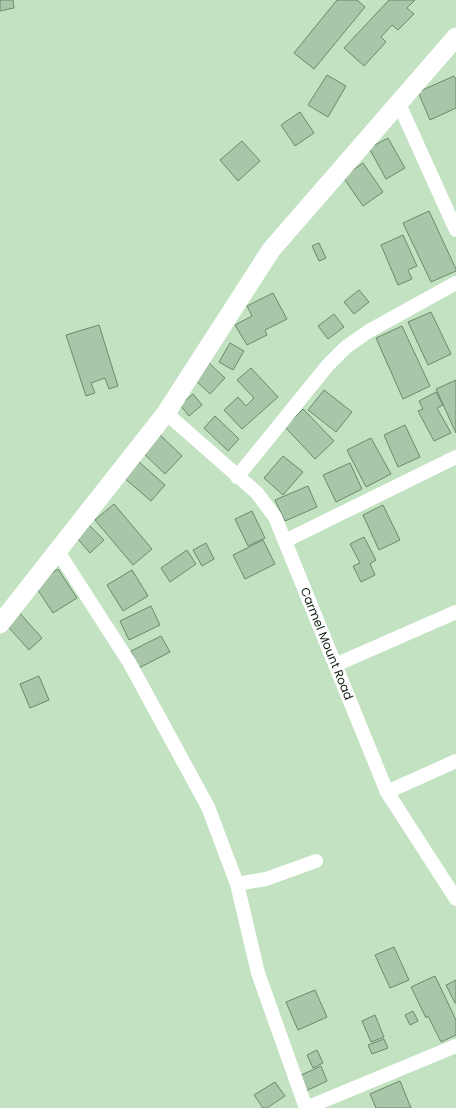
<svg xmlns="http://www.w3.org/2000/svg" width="456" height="1108" font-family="Poppins,sans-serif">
  <rect width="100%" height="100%" fill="#c2e2c2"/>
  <g fill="#a8c7a8" stroke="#6b896b">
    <path d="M0,0H13L14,8L0,11Z"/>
    <path d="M337,0H357L365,7L314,69L294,53Z"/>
    <path d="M389,0H415L407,8L414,14L398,30L392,25L381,37L386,42L364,66L344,48Z"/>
    <path d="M327,75L346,86L328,117L308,105Z"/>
    <path d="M454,76L456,80V108L430,120L418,92Z"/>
    <path d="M300,112L314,133L295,146L281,125Z"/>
    <path d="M388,138L405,168L386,179L369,148Z"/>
    <path d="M242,141L260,161L238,181L220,160Z"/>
    <path d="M363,163L383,192L363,206L343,177Z"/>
    <path d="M429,211L456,269V271L431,282L403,223Z"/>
    <path d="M403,235L417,266L408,270L412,279L398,285L381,245Z"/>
    <path d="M319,243L326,258L319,261L312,246Z"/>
    <path d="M359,290L369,302L354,314L344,302Z"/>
    <path d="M273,293L287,319L265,330L267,335L247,345L235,325L252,316L247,306Z"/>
    <path d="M431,312L451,354L428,365L408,322Z"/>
    <path d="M334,314L344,327L328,339L318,326Z"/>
    <path d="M99,325L118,386L109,389L105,378L91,383L95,393L86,396L66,335Z"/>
    <path d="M402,326L430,386L403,399L376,338Z"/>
    <path d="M230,343L244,351L233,370L219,362Z"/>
    <path d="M207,361L225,378L210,394L192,377Z"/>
    <path d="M251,368L278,397L242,429L224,410L238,397L246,406L254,398L237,380Z"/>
    <path d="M456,380V433L436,389Z"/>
    <path d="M324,390L352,412L336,432L308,410Z"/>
    <path d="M436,392L443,405L437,408L451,433L434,441L418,411L423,409L419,401Z"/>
    <path d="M193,394L202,405L189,416L180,405Z"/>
    <path d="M303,409L334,441L315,459L285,427Z"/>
    <path d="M215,416L239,439L228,451L204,428Z"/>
    <path d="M405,425L420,457L398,467L384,435Z"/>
    <path d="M157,432L182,456L165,474L140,450Z"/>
    <path d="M371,438L391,474L366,487L347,450Z"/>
    <path d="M283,456L303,472L283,495L264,478Z"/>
    <path d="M138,461L165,485L151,501L123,477Z"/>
    <path d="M350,463L362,489L336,502L323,475Z"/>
    <path d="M308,486L317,507L285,521L275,500Z"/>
    <path d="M114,504L152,549L133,565L95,520Z"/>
    <path d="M383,505L400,540L379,550L363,515Z"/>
    <path d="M252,511L265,538L248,546L235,519Z"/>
    <path d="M89,525L104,540L90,553L76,537Z"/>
    <path d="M364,537L376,560L370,564L375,575L361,582L353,566L360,563L350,544Z"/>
    <path d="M263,540L275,564L245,579L233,555Z"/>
    <path d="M206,543L214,559L202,566L193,550Z"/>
    <path d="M187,550L196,564L170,582L161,568Z"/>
    <path d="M58,569L77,598L53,613L34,584Z"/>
    <path d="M132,570L148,596L123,611L107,585Z"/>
    <path d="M151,606L160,625L129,640L120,621Z"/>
    <path d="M16,609L42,638L29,650L3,621Z"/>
    <path d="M161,636L170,652L139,668L131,651Z"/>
    <path d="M39,676L49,700L30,708L20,684Z"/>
    <path d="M394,947L409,980L390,988L375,955Z"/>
    <path d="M435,976L456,1020V1035L441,1042L428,1016L426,1018L411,987Z"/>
    <path d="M456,980V1003H455L446,985Z"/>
    <path d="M315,990L327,1017L298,1030L286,1002Z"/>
    <path d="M413,1011L418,1021L410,1025L405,1015Z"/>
    <path d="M375,1015L384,1037L371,1042L362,1021Z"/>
    <path d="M384,1039L388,1048L372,1054L368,1045Z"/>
    <path d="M317,1050L323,1063L313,1068L307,1055Z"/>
    <path d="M321,1066L327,1081L306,1091L299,1076Z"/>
    <path d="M400,1081L411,1108H376L370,1094Z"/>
    <path d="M275,1082L285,1096L267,1108H263L254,1095Z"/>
  </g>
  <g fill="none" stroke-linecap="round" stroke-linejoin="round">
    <g stroke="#fff" stroke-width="14">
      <path d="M399,104L456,230"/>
      <path id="s1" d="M166,413L257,493L275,517L387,792L456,899"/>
      <path d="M237,477L328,365L346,347L369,331L456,283"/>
      <path d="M285,541L456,457"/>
      <path d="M57,550L129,662L208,807L237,884L258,973L306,1108"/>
      <path d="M335,665L456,612"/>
      <path d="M387,792L456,761"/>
      <path d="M237,884L266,879L316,861"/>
      <path d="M306,1108L456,1046"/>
    </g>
    <path stroke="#fff" stroke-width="19" d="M0,624L166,413L271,250L456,37"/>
  </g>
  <g text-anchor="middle" stroke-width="4.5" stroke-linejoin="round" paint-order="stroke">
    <g font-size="12" fill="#121e12" stroke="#eefeee">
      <text dy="4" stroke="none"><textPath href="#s1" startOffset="288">Carmel Mount Road</textPath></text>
    </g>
  </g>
</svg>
